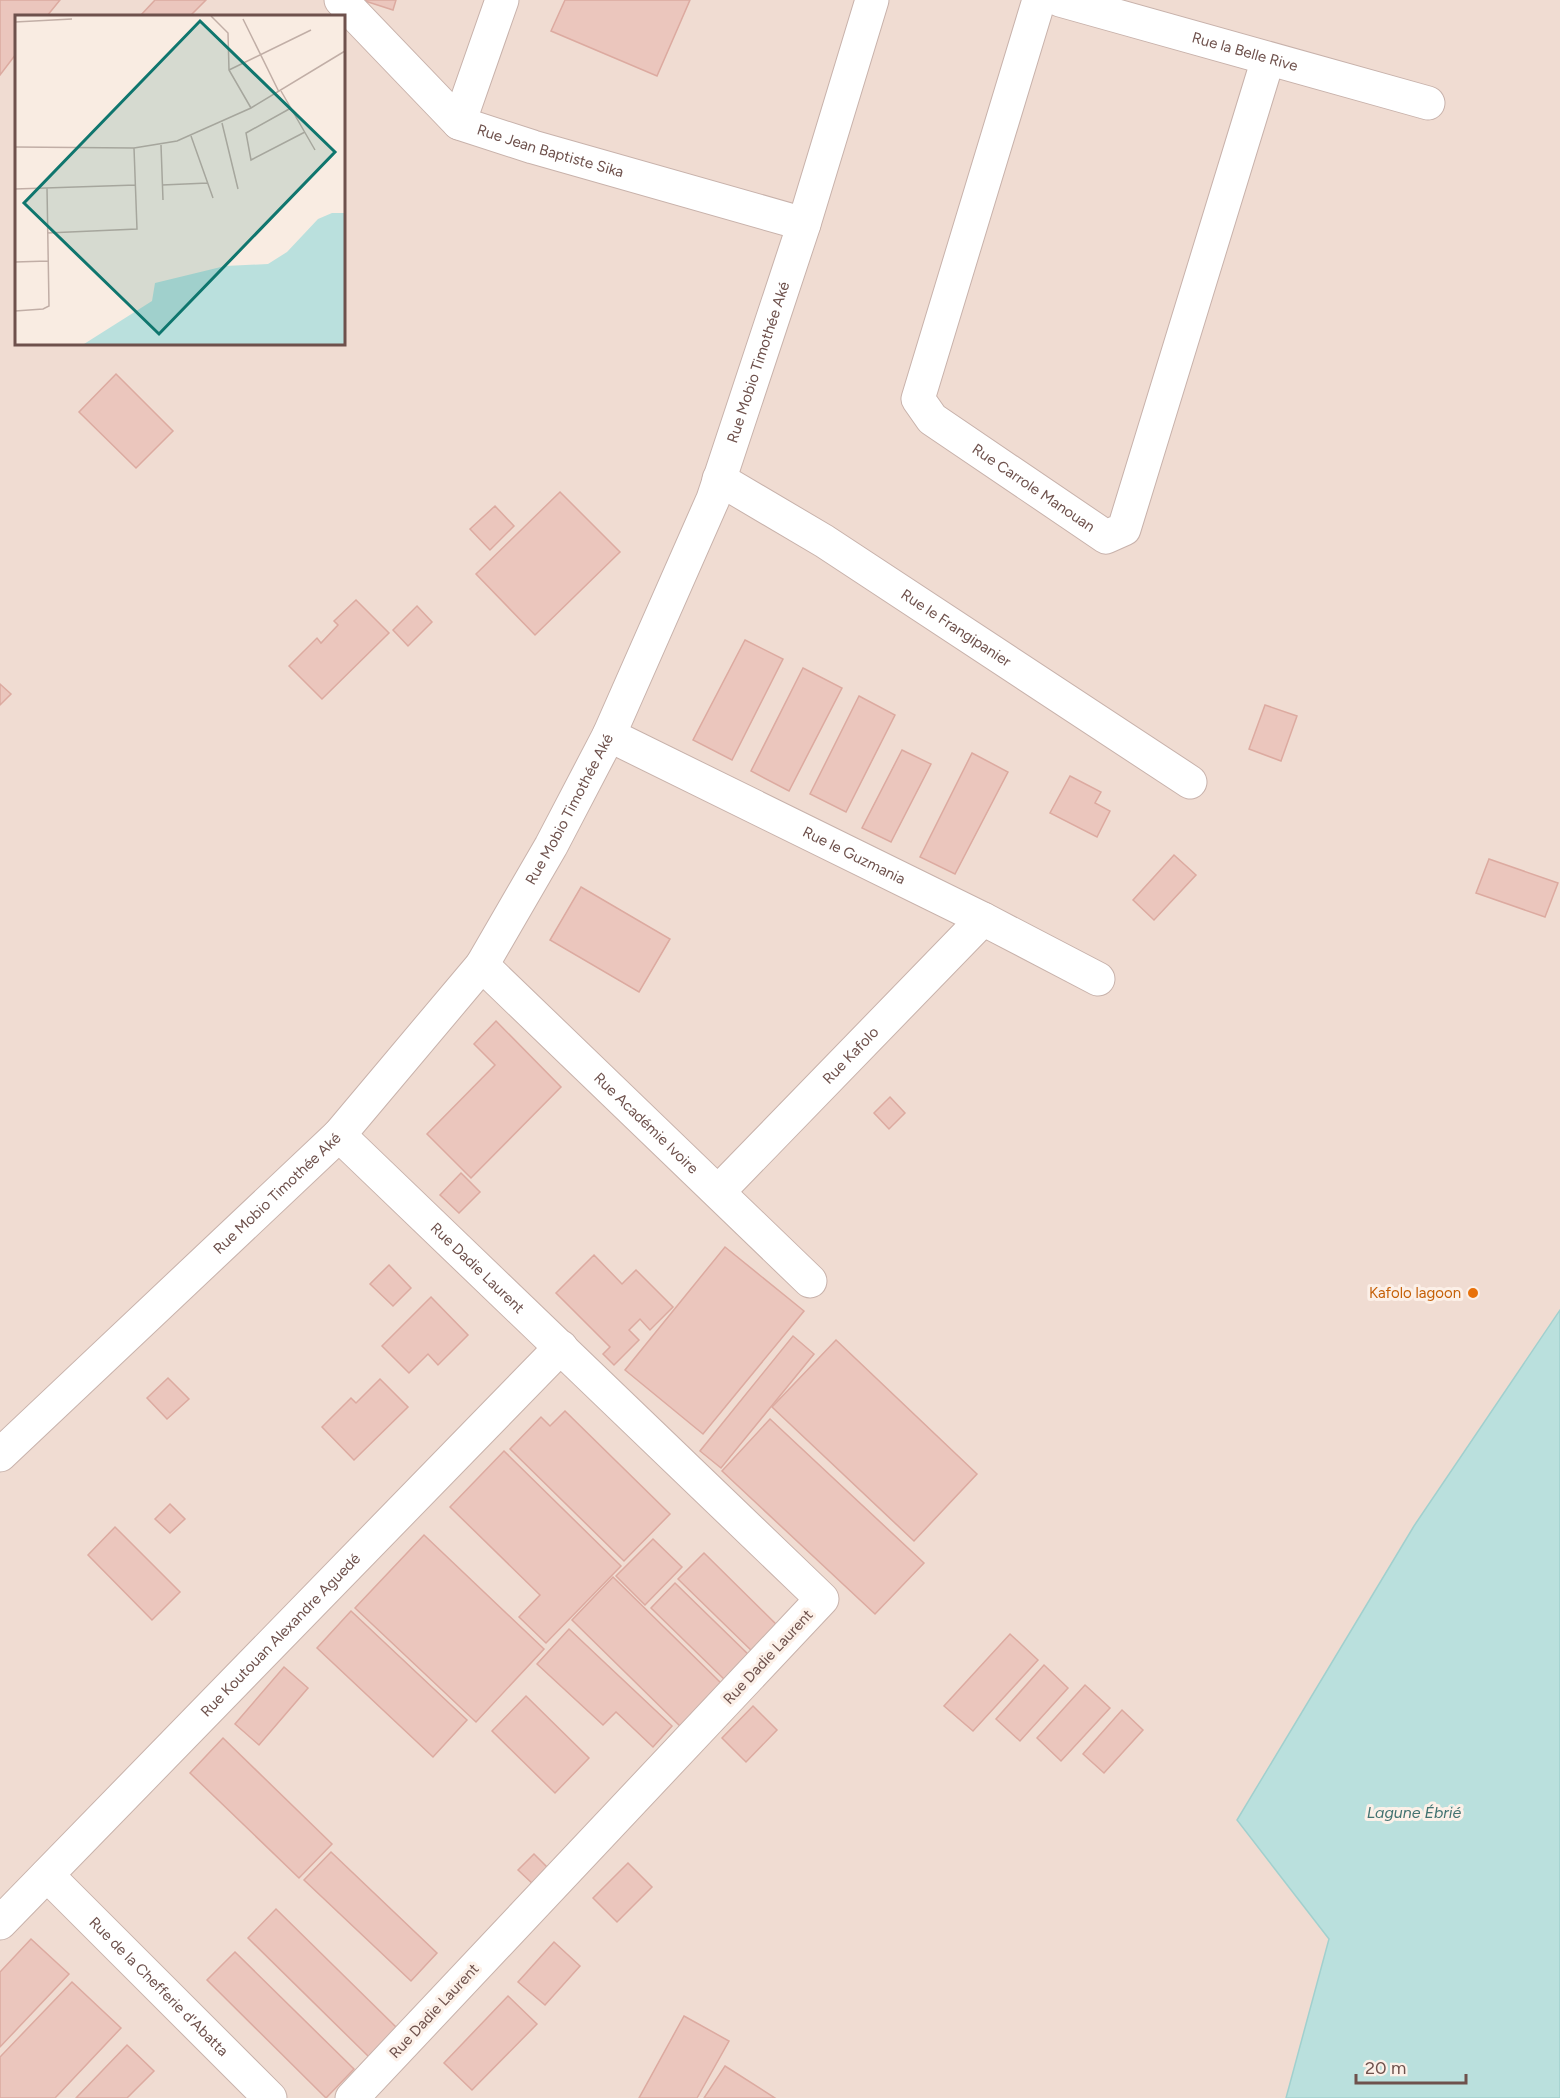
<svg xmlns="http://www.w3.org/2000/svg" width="1560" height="2098" font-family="Figtree,sans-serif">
  <rect width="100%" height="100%" fill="#f9ece2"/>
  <path fill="#f0dcd2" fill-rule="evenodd" d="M0,0H1560V1402L1283,1880L1329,1939L1286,2098H0ZM16,16H344V344H16Z"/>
  <path fill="#bae0dd" stroke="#a1d0ce" stroke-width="1.5" d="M1560,1310V2098H1286L1329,1939L1237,1820L1414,1526Z"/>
  <g fill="#ebc6bd" stroke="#dcaaa0" stroke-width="1.5">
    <path d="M0,0H60L47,16H16V54L0,75Z"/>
    <path d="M155,0H206L190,16H140Z"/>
    <path d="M362,0H396L393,10Z"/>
    <path d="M565,0H690L657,76L551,31Z"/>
    <path d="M116,374L173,431L136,468L79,412Z"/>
    <path d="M560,492L620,552L535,635L476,574Z"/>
    <path d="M495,506L514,526L490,550L470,529Z"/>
    <path d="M356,600L389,633L322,699L289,666L317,638L321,643L338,625L334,621Z"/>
    <path d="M417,606L432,622L408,646L393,630Z"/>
    <path d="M745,640L783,659L732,760L693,740Z"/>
    <path d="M803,668L842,688L789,791L751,771Z"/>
    <path d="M0,684L11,694L0,705Z"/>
    <path d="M859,696L895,715L846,812L810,794Z"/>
    <path d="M1265,705L1297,716L1281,761L1249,749Z"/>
    <path d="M902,750L931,764L891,842L862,828Z"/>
    <path d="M972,753L1008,772L955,874L920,857Z"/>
    <path d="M1070,776L1101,792L1095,803L1110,811L1097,837L1050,813Z"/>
    <path d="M1174,855L1196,875L1154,920L1133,900Z"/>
    <path d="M1489,859L1558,883L1545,917L1476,893Z"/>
    <path d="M581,887L670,939L639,992L550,940Z"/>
    <path d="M496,1021L561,1087L471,1178L427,1134L495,1065L474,1044Z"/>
    <path d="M890,1097L905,1113L889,1129L874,1113Z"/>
    <path d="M461,1173L480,1192L459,1213L440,1195Z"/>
    <path d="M725,1247L804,1311L703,1434L625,1370Z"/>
    <path d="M594,1255L622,1284L636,1270L673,1307L650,1330L640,1319L629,1330L639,1340L614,1365L603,1354L610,1347L556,1293Z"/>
    <path d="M389,1265L411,1288L393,1306L370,1284Z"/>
    <path d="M431,1297L468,1335L438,1365L428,1354L409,1373L382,1346Z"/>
    <path d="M793,1336L814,1354L721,1468L700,1451Z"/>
    <path d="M836,1340L977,1474L914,1541L772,1407Z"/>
    <path d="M168,1378L189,1399L167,1419L147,1398Z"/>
    <path d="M380,1379L408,1407L354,1460L322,1427L351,1398L356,1403Z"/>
    <path d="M565,1411L670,1514L624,1561L510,1449L541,1417L550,1426Z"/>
    <path d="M770,1419L924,1563L875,1614L722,1471Z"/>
    <path d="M504,1451L621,1566L546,1643L519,1617L540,1595L450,1507Z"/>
    <path d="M170,1504L185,1519L170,1533L155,1519Z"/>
    <path d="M115,1527L180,1592L152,1620L88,1555Z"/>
    <path d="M424,1535L544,1649L476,1722L355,1608Z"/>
    <path d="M653,1539L682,1567L645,1605L616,1576Z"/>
    <path d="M704,1553L782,1630L757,1656L678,1579Z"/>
    <path d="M613,1577L725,1687L683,1729L572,1620Z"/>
    <path d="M675,1583L751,1657L727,1682L651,1608Z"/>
    <path d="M351,1611L467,1720L433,1757L317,1648Z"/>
    <path d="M569,1629L672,1726L653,1747L616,1712L603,1725L537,1664Z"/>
    <path d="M1010,1634L1038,1660L973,1731L944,1706Z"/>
    <path d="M1044,1665L1068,1688L1020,1741L996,1719Z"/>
    <path d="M284,1667L308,1688L259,1745L235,1724Z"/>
    <path d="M1085,1685L1110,1708L1061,1761L1037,1738Z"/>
    <path d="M526,1696L589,1758L555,1793L492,1731Z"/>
    <path d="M753,1706L777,1730L746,1762L722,1738Z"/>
    <path d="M1122,1710L1143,1730L1104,1773L1083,1754Z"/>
    <path d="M223,1738L332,1844L299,1878L190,1773Z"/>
    <path d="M331,1852L437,1953L411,1981L304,1880Z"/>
    <path d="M534,1854L549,1869L534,1885L518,1870Z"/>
    <path d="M628,1863L652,1887L617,1922L593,1898Z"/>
    <path d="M276,1909L397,2028L369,2057L248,1938Z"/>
    <path d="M31,1939L69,1974L0,2047V1972Z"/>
    <path d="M554,1942L580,1966L545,2005L518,1982Z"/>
    <path d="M235,1952L354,2069L326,2098L207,1980Z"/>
    <path d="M72,1982L121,2028L55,2098H0V2057Z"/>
    <path d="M508,1996L537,2024L472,2090L444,2063Z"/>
    <path d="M684,2016L729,2041L697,2098H639Z"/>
    <path d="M127,2045L154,2071L127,2098H76Z"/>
    <path d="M725,2066L775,2098H704Z"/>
  </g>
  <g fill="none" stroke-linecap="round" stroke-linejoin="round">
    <g stroke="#c8b2ab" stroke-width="35">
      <g id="minor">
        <path id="s1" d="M341,0L459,123L533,147L804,224"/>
        <path id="s2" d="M1039,0L918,399L932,419L1106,537L1124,529L1268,59"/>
        <path id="s3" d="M1060,0L1428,103"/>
        <path d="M459,123L502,0"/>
        <path id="s4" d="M719,479L824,541L1190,782"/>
        <path id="s5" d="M609,735L983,919L1098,979"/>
        <path id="s6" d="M482,965L810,1281"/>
        <path id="s7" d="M339,1135L822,1599L352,2098"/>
        <path id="s8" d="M719,1191L983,919"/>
        <path id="s9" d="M0,1455L339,1135L482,965L551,846L609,735L713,499L804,224L872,0"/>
        <path id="s10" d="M47,1875L270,2098"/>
        <path id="s11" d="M0,1923L561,1347"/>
      </g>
    </g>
    <use href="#minor" stroke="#fff" stroke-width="33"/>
  </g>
  <circle fill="#e8710a" stroke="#fcf0e8" stroke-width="2" cx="1473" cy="1293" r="6"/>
  <g text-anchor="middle" stroke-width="6" stroke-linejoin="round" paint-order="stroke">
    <g font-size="15" fill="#6e514c" stroke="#fcf0e8">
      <text dy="5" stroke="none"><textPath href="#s3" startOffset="192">Rue la Belle Rive</textPath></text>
      <text dy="5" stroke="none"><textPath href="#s1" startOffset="266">Rue Jean Baptiste Sika</textPath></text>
      <text dy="5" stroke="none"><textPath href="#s9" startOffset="1353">Rue Mobio Timothée Aké</textPath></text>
      <text dy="5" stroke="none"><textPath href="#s2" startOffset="564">Rue Carrole Manouan</textPath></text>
      <text dy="5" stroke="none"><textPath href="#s4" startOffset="280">Rue le Frangipanier</textPath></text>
      <text dy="5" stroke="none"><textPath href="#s9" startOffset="867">Rue Mobio Timothée Aké</textPath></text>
      <text dy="5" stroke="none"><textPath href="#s5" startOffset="273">Rue le Guzmania</textPath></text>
      <text dy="5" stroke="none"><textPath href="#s8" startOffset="189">Rue Kafolo</textPath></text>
      <text dy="5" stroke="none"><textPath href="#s6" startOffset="228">Rue Académie Ivoire</textPath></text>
      <text dy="5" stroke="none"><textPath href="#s9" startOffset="381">Rue Mobio Timothée Aké</textPath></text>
      <text dy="5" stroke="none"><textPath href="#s7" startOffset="192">Rue Dadie Laurent</textPath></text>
      <text dy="5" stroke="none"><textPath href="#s11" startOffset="402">Rue Koutouan Alexandre Aguedé</textPath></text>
      <text transform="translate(768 1657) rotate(-47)" y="5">Rue Dadie Laurent</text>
      <text dy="5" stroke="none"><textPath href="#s10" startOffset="158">Rue de la Chefferie d'Abatta</textPath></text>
      <text transform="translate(434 2011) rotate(-47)" y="5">Rue Dadie Laurent</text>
    </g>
    <g font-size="15" fill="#c56008" stroke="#fcf0e8" text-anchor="end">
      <text x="1461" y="1298">Kafolo lagoon</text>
    </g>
    <g font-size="16" font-style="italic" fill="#427270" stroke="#fcf0e8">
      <text x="1414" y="1818">Lagune Ébrié</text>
    </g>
  </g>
  <g transform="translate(15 15)">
    <rect width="330" height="330" fill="#f9ece2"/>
    <path d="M317,198H330V329H69L137,286L140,268L210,251L253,249L272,237L303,204Z" fill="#bae0dd"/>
    <path fill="none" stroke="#c1aea6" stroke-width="1.5" d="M196,1L213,18L214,55L236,93M228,4L264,77M0,7L57,4M214,55L296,15M266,76L300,135M276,93L231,118L236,145L290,117M207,108L223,174M176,121L198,183M146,130L148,185M0,132L119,133L162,126L236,93L330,36M147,170L193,168M0,174L121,170M32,218L122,214L119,133M0,247L33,246M0,296L28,294L34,291L32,173"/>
    <path fill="#0f766e" fill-opacity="0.15" stroke="#0f766e" stroke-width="3" d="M185,6L320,137L144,319L9,188Z"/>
    <rect width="330" height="330" fill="none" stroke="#6e514c" stroke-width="3"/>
  </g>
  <path d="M1356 2074v9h110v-9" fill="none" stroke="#6e514c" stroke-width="3"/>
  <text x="1365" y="2074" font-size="18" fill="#6e514c" stroke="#fcf0e8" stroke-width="4.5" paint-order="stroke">20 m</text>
</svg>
